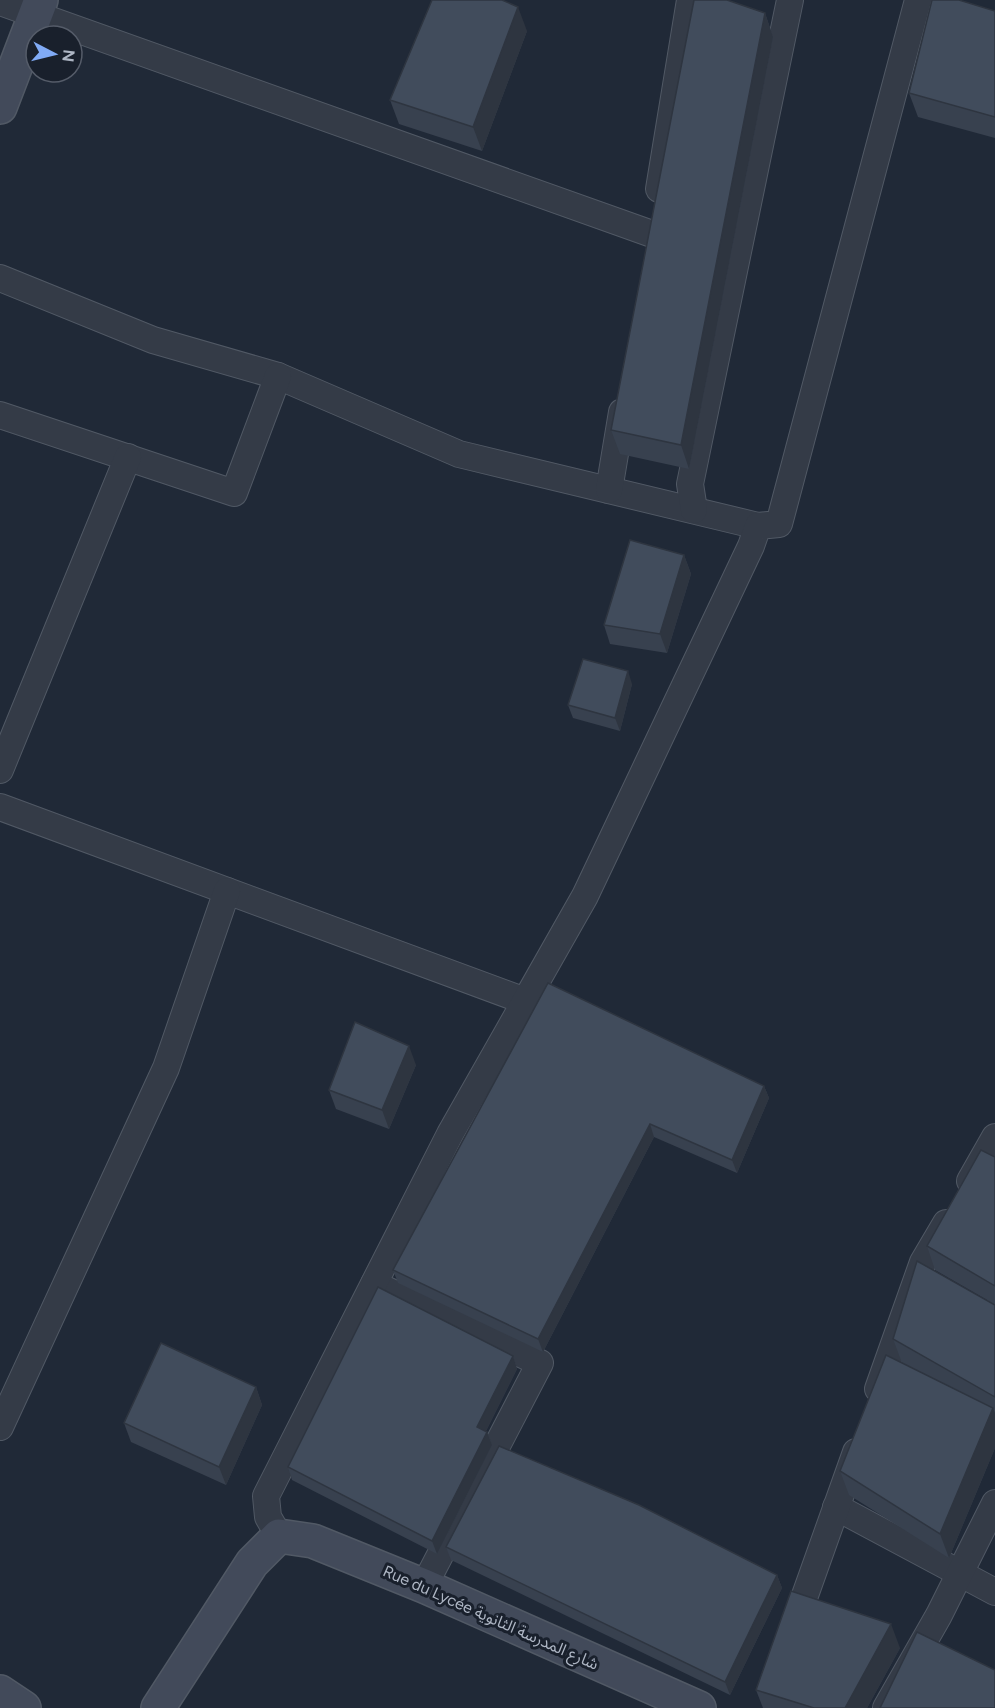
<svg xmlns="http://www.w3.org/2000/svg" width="995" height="1708" font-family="Figtree,'Noto Sans Arabic',sans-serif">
  <rect width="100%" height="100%" fill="#202937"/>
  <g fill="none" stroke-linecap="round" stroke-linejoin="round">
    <g stroke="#515965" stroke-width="28">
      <g id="street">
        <path d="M0,2L652,234"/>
        <path d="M659,189L690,0"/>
        <path d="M0,278L153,340L278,376L459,454L758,526"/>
        <path d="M0,415L234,493L278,376"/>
        <path d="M609,490L622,412"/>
        <path d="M694,510L690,484L790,0"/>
        <path d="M0,770L128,457"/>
        <path d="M0,807L525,1001"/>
        <path d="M970,1181L995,1137"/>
        <path d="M374,1284L540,1363L424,1586"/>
        <path d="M878,1389L923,1262L946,1223"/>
        <path d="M0,1427L166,1068L227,891"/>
        <path d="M836,1507L995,1592"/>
        <path d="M279,1536L268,1517L266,1496L450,1134L585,896L751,546L758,526L779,524L918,0"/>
        <path d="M793,1629L856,1452"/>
        <path d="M886,1708L939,1615L995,1503"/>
      </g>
    </g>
    <g stroke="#515965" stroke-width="36">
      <g id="secondary">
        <path d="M0,107L41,0"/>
        <path d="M0,1692L24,1708"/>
        <path d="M158,1708L252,1563L279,1536L313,1541L424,1586L699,1708"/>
      </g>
    </g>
    <use href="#street" stroke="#343b47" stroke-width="26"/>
    <use href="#secondary" stroke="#424a5a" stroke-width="33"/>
  </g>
  <g fill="#38414f">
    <path d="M995,11V138L918,117L909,93Z"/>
    <path d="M765,13L773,37L689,469L620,454L611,430Z"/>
    <path d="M527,31L482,151L399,124L390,100Z"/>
    <path d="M684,555L691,574L667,653L610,644L604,625Z"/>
    <path d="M632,684L620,731L573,718L568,705Z"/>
    <path d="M548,983L764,1086L769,1098L737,1173L654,1137L543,1352L398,1283L393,1270Z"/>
    <path d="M416,1065L389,1129L336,1109L329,1090Z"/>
    <path d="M995,1157V1448L949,1558L849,1495L840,1471L902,1363L893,1339L987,1300L935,1270L927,1246Z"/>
    <path d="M513,1356L517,1369L486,1431L487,1432L492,1445L437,1554L292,1480L288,1467Z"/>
    <path d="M256,1387L262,1405L226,1485L131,1442L124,1423Z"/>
    <path d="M446,1547L777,1575L782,1588L730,1695L451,1560Z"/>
    <path d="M900,1648L867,1708H763L756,1690Z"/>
  </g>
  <g fill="#2e3540">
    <path d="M518,7L527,31L482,151L473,127Z"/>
    <path d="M765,13L773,37L689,469L681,445Z"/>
    <path d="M684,555L691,574L667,653L660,634Z"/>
    <path d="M628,671L632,684L620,731L615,718Z"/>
    <path d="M409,1046L416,1065L389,1129L382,1110Z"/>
    <path d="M764,1086L769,1098L737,1173L732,1160Z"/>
    <path d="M650,1124L654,1137L543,1352L538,1339Z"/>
    <path d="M513,1356L517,1369L482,1439L477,1427Z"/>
    <path d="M256,1387L262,1405L226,1485L219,1467Z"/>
    <path d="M993,1408L995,1413V1448L949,1558L940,1534Z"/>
    <path d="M487,1432L492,1445L437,1554L432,1541Z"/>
    <path d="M777,1575L782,1588L730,1695L725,1682Z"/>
    <path d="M891,1624L900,1648L867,1708H845Z"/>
  </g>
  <g fill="#414c5c" stroke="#2e3540" stroke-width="1.5">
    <path d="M432,0H502L518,7L473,127L390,100Z"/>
    <path d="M694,0H727L765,13L681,445L611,430Z"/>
    <path d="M932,0H959L995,11V117L909,93Z"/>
    <path d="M630,540L684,555L660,634L604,625Z"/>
    <path d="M583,659L628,671L615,718L568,705Z"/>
    <path d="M548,983L764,1086L732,1160L650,1124L538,1339L393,1270Z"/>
    <path d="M355,1022L409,1046L382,1110L329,1090Z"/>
    <path d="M981,1150L995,1157V1286L927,1246Z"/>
    <path d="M917,1261L995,1305V1397L893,1339Z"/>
    <path d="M378,1287L513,1356L477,1427L487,1432L432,1541L288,1467Z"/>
    <path d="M161,1343L256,1387L219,1467L124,1423Z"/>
    <path d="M886,1355L993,1408L940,1534L840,1471Z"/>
    <path d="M499,1446L639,1505L777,1575L725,1682L446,1547Z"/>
    <path d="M791,1591L891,1624L845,1708H814L756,1690Z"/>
    <path d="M917,1632L995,1670V1708H880Z"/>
  </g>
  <g text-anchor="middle" stroke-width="6" stroke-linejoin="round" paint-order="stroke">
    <g font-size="16" fill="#aeb6c4" stroke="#19202c">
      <text transform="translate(491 1617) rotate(24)" y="6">Rue du Lycée شارع المدرسة الثانوية</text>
    </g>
  </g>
  <g transform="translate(54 54) rotate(97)"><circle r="28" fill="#19202c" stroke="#555c69" stroke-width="1.5"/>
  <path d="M0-4.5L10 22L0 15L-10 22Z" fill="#81abf6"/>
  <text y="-9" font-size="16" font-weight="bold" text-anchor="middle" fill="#aeb6c4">N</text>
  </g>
</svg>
